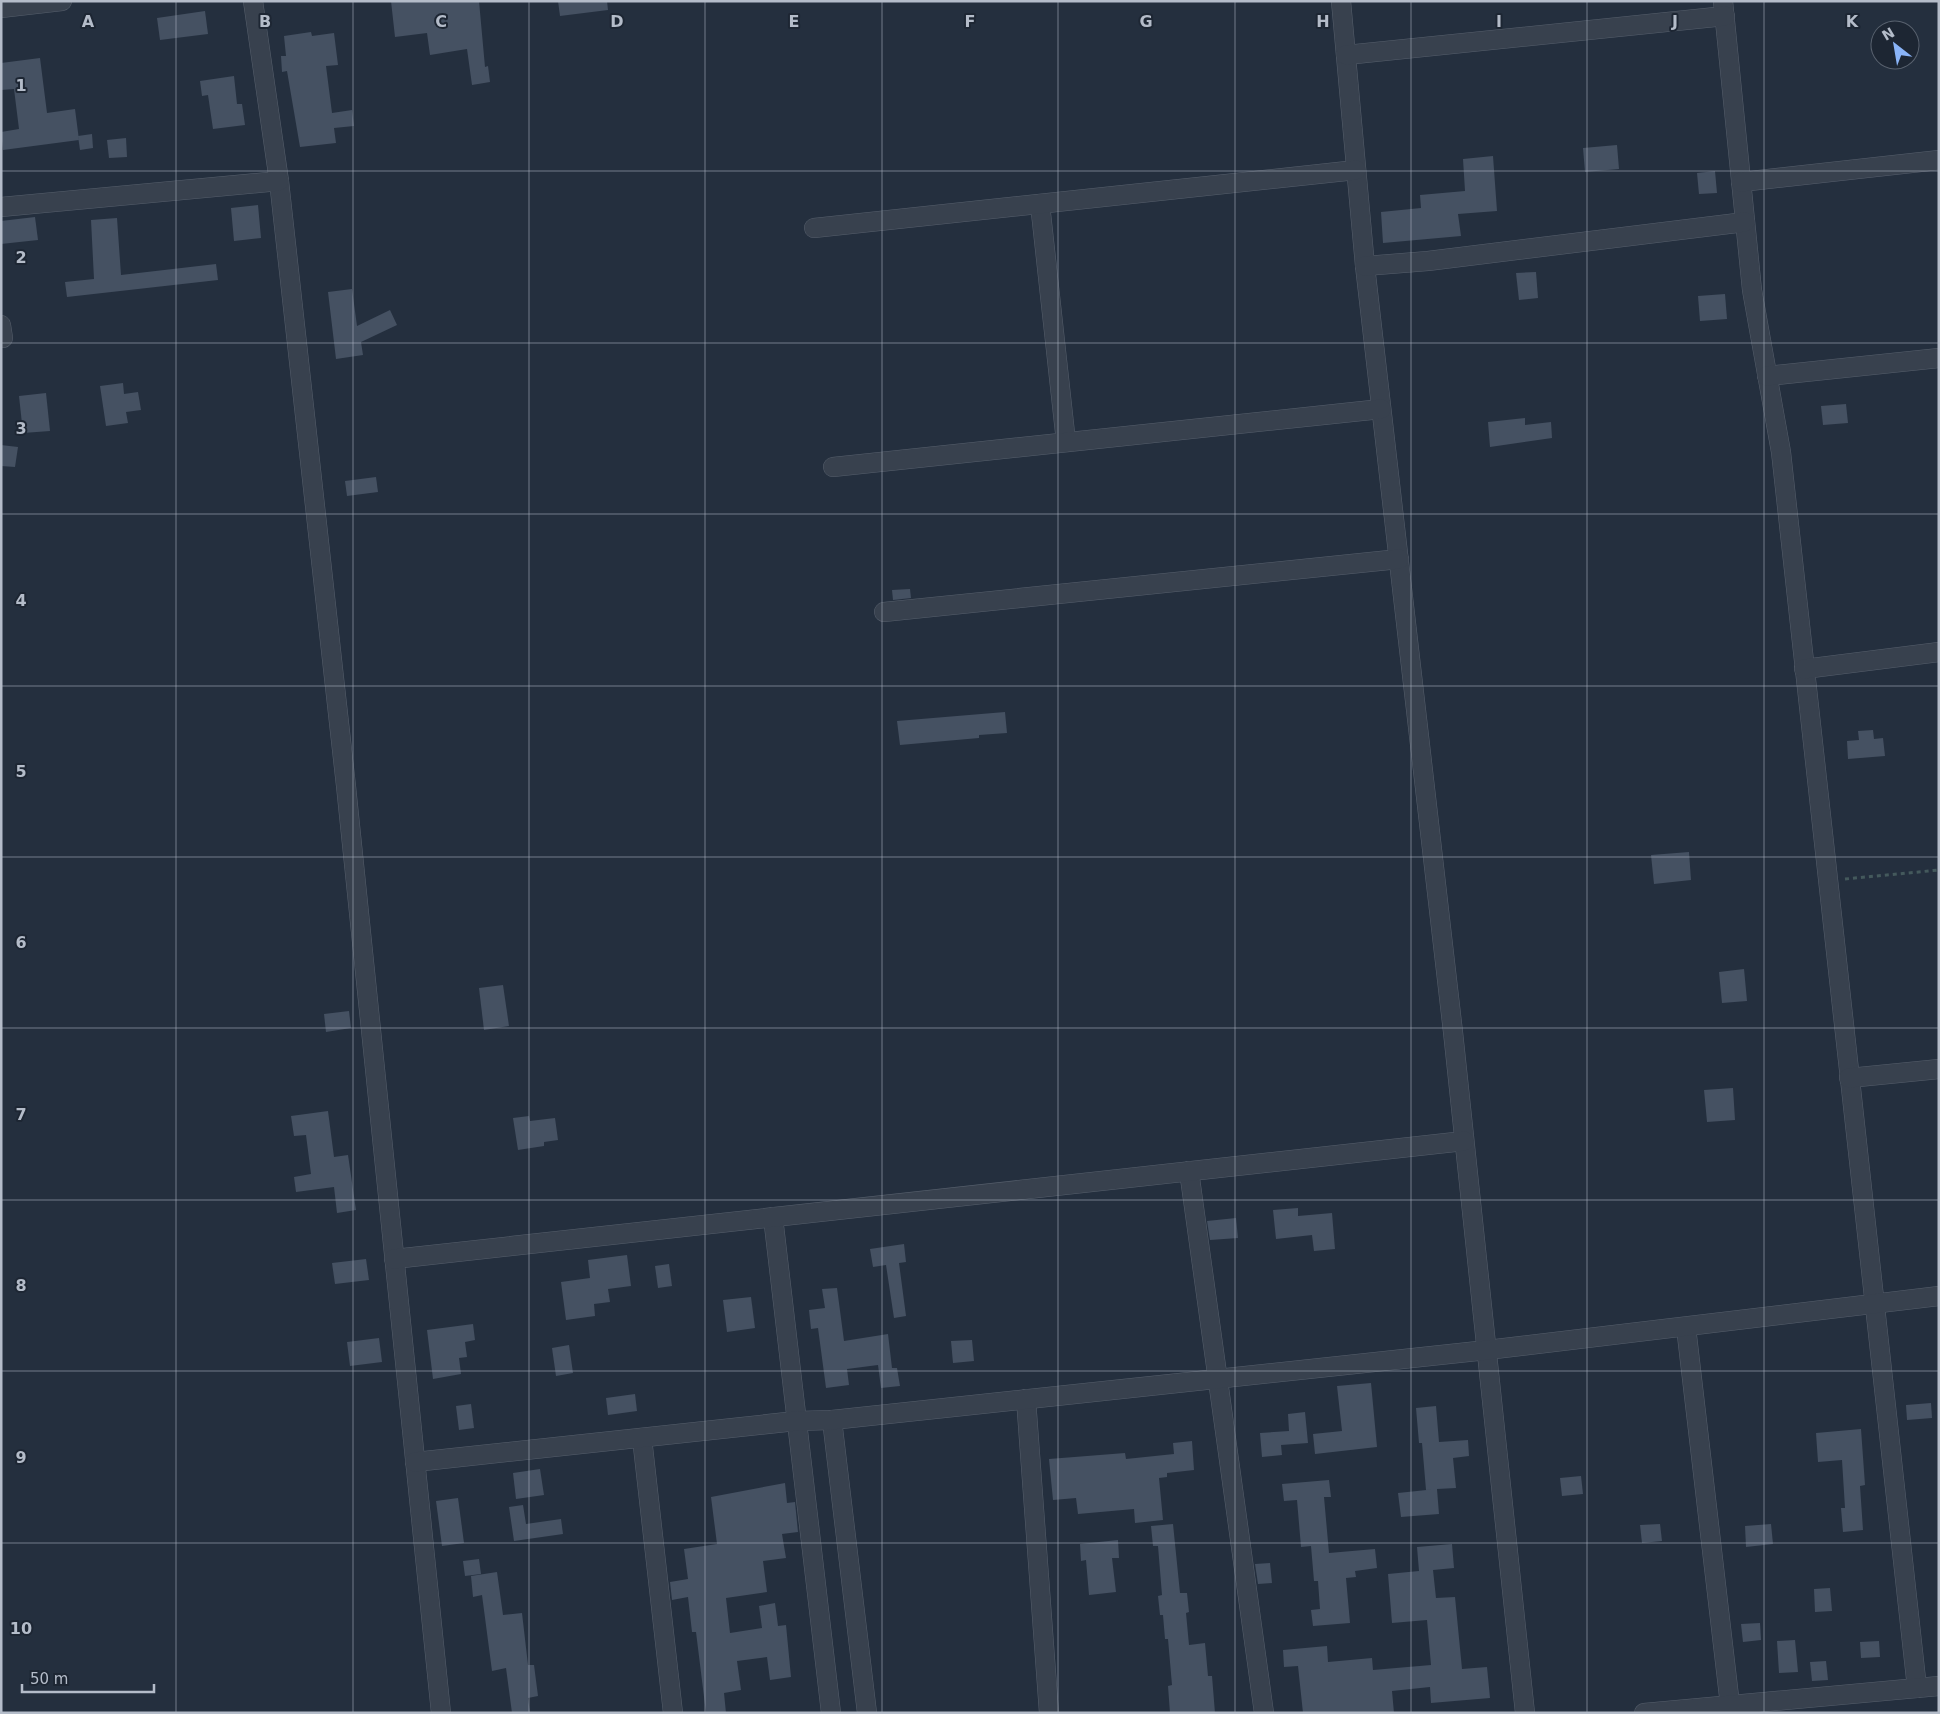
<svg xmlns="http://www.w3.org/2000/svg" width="1940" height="1714" font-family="'DejaVu Sans',sans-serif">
  <rect width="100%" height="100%" fill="#242f3e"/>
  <g fill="#455162">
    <path d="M391,1H479L485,67L488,66L490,82L472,85L467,49L430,55L427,33L395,37Z"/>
    <path d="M558,1H607L608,10L560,16Z"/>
    <path d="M205,11L208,34L160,40L157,18Z"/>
    <path d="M311,32L312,36L334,33L338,65L326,66L332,113L352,110L354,126L334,128L336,143L300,147L287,71L282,72L281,56H286L284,36Z"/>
    <path d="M40,58L47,113L75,109L79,140L3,150L1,132L19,129L14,89L1,90V63Z"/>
    <path d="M234,76L237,104H242L245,125L213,129L208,95L202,96L200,81Z"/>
    <path d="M92,134L93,148L80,150L78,136Z"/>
    <path d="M126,138L127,157L109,158L107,140Z"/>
    <path d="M1617,145L1619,169L1585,172L1583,148Z"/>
    <path d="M1493,156L1497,211L1458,214L1461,236L1383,243L1381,212L1421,208L1420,195L1465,191L1463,159Z"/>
    <path d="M1715,171L1717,193L1699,194L1697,173Z"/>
    <path d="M258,205L261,238L234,241L231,208Z"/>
    <path d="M35,217L38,240L1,244V221Z"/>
    <path d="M117,218L121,275L216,264L218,280L67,297L65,282L94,279L91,220Z"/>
    <path d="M1536,272L1538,298L1519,300L1516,273Z"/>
    <path d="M352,289L357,326L390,310L397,325L361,342L363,355L336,359L328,292Z"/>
    <path d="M1725,294L1727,319L1700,321L1698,296Z"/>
    <path d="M123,383L124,394L138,392L141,410L126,412L128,423L106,426L100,386Z"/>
    <path d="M46,393L50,431L23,433L19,396Z"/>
    <path d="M1846,404L1848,423L1823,425L1821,406Z"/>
    <path d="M1525,418V425L1551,422L1552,438L1490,447L1488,422Z"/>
    <path d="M1,445L18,447L15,467L1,466Z"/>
    <path d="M376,477L378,492L347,496L345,481Z"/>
    <path d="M910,589L911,598L893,600L892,590Z"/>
    <path d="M1005,712L1007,733L979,735V738L900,745L897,721Z"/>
    <path d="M1873,730L1874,739L1883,738L1885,756L1848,759L1847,741L1859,740L1858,731Z"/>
    <path d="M1689,852L1691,880L1654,884L1651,855Z"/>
    <path d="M1744,969L1747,1001L1722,1003L1719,972Z"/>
    <path d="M503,985L509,1026L484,1030L479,988Z"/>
    <path d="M349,1011L351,1028L326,1032L324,1014Z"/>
    <path d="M1733,1088L1735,1120L1707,1122L1704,1090Z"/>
    <path d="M328,1111L334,1157L348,1155L356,1210L337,1213L334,1187L296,1192L294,1177L311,1174L306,1135L294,1136L291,1116Z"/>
    <path d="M529,1116L530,1121L555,1118L558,1140L544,1142V1146L518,1150L513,1118Z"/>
    <path d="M1298,1208V1216L1332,1213L1335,1249L1314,1251L1312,1235L1276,1239L1273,1210Z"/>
    <path d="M1236,1218L1238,1238L1210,1240L1207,1221Z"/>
    <path d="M904,1244L906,1262L899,1263L906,1316L894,1318L886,1265L873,1267L870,1249Z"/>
    <path d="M627,1255L631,1286L608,1289L610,1302L594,1304L595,1316L566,1320L561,1282L590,1278L588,1260Z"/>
    <path d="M366,1259L369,1280L335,1284L332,1263Z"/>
    <path d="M669,1264L672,1286L658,1288L655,1266Z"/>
    <path d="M837,1288L844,1341L888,1334L892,1368H897L900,1386L881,1388L878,1365L847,1369L849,1385L826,1388L818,1328L811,1329L809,1310L825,1308L822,1289Z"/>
    <path d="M751,1297L755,1328L727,1332L723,1300Z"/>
    <path d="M473,1324L475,1340L465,1342L467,1357L459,1358L461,1374L433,1379L427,1330Z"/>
    <path d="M379,1338L382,1362L350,1366L347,1342Z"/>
    <path d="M972,1340L974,1361L953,1363L951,1341Z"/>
    <path d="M569,1345L573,1373L556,1376L552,1348Z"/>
    <path d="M1371,1383L1377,1447L1315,1454L1313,1434L1342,1431L1337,1386Z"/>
    <path d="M635,1394L637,1411L608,1415L606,1398Z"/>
    <path d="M1931,1403L1932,1418L1907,1420L1906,1405Z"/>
    <path d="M471,1404L474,1428L459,1430L456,1406Z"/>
    <path d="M1436,1406L1439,1442L1468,1440L1469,1456L1453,1458L1456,1488L1437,1489L1439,1514L1401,1517L1398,1493L1436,1489L1426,1490L1422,1443H1419L1416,1408Z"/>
    <path d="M1305,1412L1308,1443L1281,1445L1282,1455L1262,1457L1260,1433L1289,1431L1288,1414Z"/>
    <path d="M1861,1429L1865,1485L1860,1486L1863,1530L1843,1532L1841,1508H1845L1842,1460L1818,1462L1816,1433Z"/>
    <path d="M1192,1441L1194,1470L1167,1473V1477L1159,1478L1163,1520L1135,1523L1134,1509L1078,1514L1076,1498L1053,1500L1049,1459L1125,1453L1126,1459L1174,1454L1173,1443Z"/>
    <path d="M540,1469L544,1495L516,1499L513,1473Z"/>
    <path d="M1581,1476L1583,1494L1562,1496L1560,1478Z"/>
    <path d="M1329,1480L1331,1497H1324L1329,1553L1375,1549L1377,1568L1355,1571L1356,1577L1346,1578L1350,1623L1313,1626L1311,1610L1320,1609L1318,1581H1314L1311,1546L1301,1547L1297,1500L1284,1501L1282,1484Z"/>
    <path d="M785,1483L787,1503L795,1502L798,1532L782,1534L786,1558L763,1561L767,1592L726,1598L730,1633L762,1628L759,1606L775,1603L778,1626L786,1625L791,1677L770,1680L767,1657L737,1661L741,1690L724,1693L726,1713H706L696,1632H692L688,1597L672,1600L670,1582L688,1579L684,1549L717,1544L711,1497Z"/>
    <path d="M458,1498L464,1543L442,1546L436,1501Z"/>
    <path d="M523,1505L526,1524L561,1519L563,1534L514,1541L509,1507Z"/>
    <path d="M1173,1524L1180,1593H1187L1189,1612L1186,1613L1189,1645L1205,1643L1208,1676H1212L1215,1713H1170L1168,1686L1172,1685L1168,1639H1165L1163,1615H1160L1158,1596L1162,1595L1158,1546H1153L1151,1526Z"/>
    <path d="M1660,1524L1662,1541L1642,1543L1640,1525Z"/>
    <path d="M1771,1524L1773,1544L1746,1547L1745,1526Z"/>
    <path d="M1118,1540L1119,1558H1112L1116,1592L1089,1595L1086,1560L1081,1561L1080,1544Z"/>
    <path d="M1452,1544L1454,1568L1433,1570L1436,1598L1455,1597L1462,1669L1487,1667L1490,1698L1431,1703L1430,1687L1392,1691L1394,1713H1303L1298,1666L1284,1667L1283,1650L1327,1646L1328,1662L1372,1658L1373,1670L1431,1665L1427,1620L1392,1623L1388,1574L1419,1571L1417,1547Z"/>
    <path d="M479,1559L481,1574L465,1576L463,1561Z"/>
    <path d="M1270,1563L1272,1583L1258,1584L1255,1564Z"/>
    <path d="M497,1572L503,1615L522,1613L528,1665H534L538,1696L528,1698L530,1713H512L506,1668L492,1671L482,1595L473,1597L471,1576Z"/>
    <path d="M1830,1588L1832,1611L1815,1612L1814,1589Z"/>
    <path d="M1760,1623L1761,1640L1743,1642L1741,1624Z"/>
    <path d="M1795,1640L1798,1672L1779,1673L1777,1641Z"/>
    <path d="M1879,1641L1880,1657L1861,1658L1860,1642Z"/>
    <path d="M1826,1661L1828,1680L1812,1681L1810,1662Z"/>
  </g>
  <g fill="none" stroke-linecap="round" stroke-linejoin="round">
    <g stroke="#565f6c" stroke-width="20">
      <g id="street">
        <path d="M253,1L279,181L346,786L441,1713"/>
        <path d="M1341,1L1365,266L1453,1032L1525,1713"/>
        <path d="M1723,1L1752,290L1781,452L1917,1688"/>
        <path d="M1,8L62,1"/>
        <path d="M1346,55L1725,16"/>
        <path d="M1741,182L1939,160"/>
        <path d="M1040,204L1066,442"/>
        <path d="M1,207L279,181"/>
        <path d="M814,228L1356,170"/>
        <path d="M1365,266L1428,261L1745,222"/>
        <path d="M1,325L3,338"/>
        <path d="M1767,376L1939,358"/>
        <path d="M833,467L1381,409"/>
        <path d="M884,612L1399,559"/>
        <path d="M1804,669L1939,652"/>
        <path d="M1849,1078L1939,1069"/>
        <path d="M1189,1171L1264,1713"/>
        <path d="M773,1217L831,1713"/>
        <path d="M394,1259L1464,1141"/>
        <path d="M1686,1327L1730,1705"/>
        <path d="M1026,1399L1049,1713"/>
        <path d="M832,1420L867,1713"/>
        <path d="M642,1438L673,1713"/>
        <path d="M415,1462L796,1421L832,1420L1487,1350L1939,1296"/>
        <path d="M1644,1713L1939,1686"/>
      </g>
    </g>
    <path stroke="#44595c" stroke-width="3" stroke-dasharray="4 4" stroke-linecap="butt" d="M1845,879L1939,870"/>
    <use href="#street" stroke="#38414e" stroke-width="19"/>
  </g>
  <path fill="none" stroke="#b4bcc9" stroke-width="1" stroke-opacity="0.55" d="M176,1V1713M353,1V1713M529,1V1713M705,1V1713M882,1V1713M1058,1V1713M1235,1V1713M1411,1V1713M1587,1V1713M1764,1V1713M1,171H1939M1,343H1939M1,514H1939M1,686H1939M1,857H1939M1,1028H1939M1,1200H1939M1,1371H1939M1,1543H1939"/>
  <g font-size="16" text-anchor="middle" font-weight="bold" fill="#b4bcc9" stroke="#1d2633" stroke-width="4" stroke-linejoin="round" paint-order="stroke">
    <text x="88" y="27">A</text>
    <text x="265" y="27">B</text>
    <text x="441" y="27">C</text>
    <text x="617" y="27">D</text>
    <text x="794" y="27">E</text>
    <text x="970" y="27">F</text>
    <text x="1146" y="27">G</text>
    <text x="1323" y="27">H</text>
    <text x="1499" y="27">I</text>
    <text x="1675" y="27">J</text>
    <text x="1852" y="27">K</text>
    <text x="21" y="91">1</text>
    <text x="21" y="263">2</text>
    <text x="21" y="434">3</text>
    <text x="21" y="606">4</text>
    <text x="21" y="777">5</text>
    <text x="21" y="948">6</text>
    <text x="21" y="1120">7</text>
    <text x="21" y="1291">8</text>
    <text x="21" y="1463">9</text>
    <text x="21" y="1634">10</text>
  </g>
  <rect width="1940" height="1714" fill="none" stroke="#b4bcc9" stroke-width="5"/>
  <g transform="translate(1895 45) rotate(329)"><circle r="24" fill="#1d2633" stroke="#59626f"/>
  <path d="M0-4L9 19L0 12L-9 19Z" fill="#8ab4f8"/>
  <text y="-8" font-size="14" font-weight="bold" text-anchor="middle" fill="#b4bcc9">N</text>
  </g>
  <path d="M22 1684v8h132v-8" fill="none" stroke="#b4bcc9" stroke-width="2.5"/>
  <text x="30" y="1684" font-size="15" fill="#b4bcc9" stroke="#1d2633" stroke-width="4" paint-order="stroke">50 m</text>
</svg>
